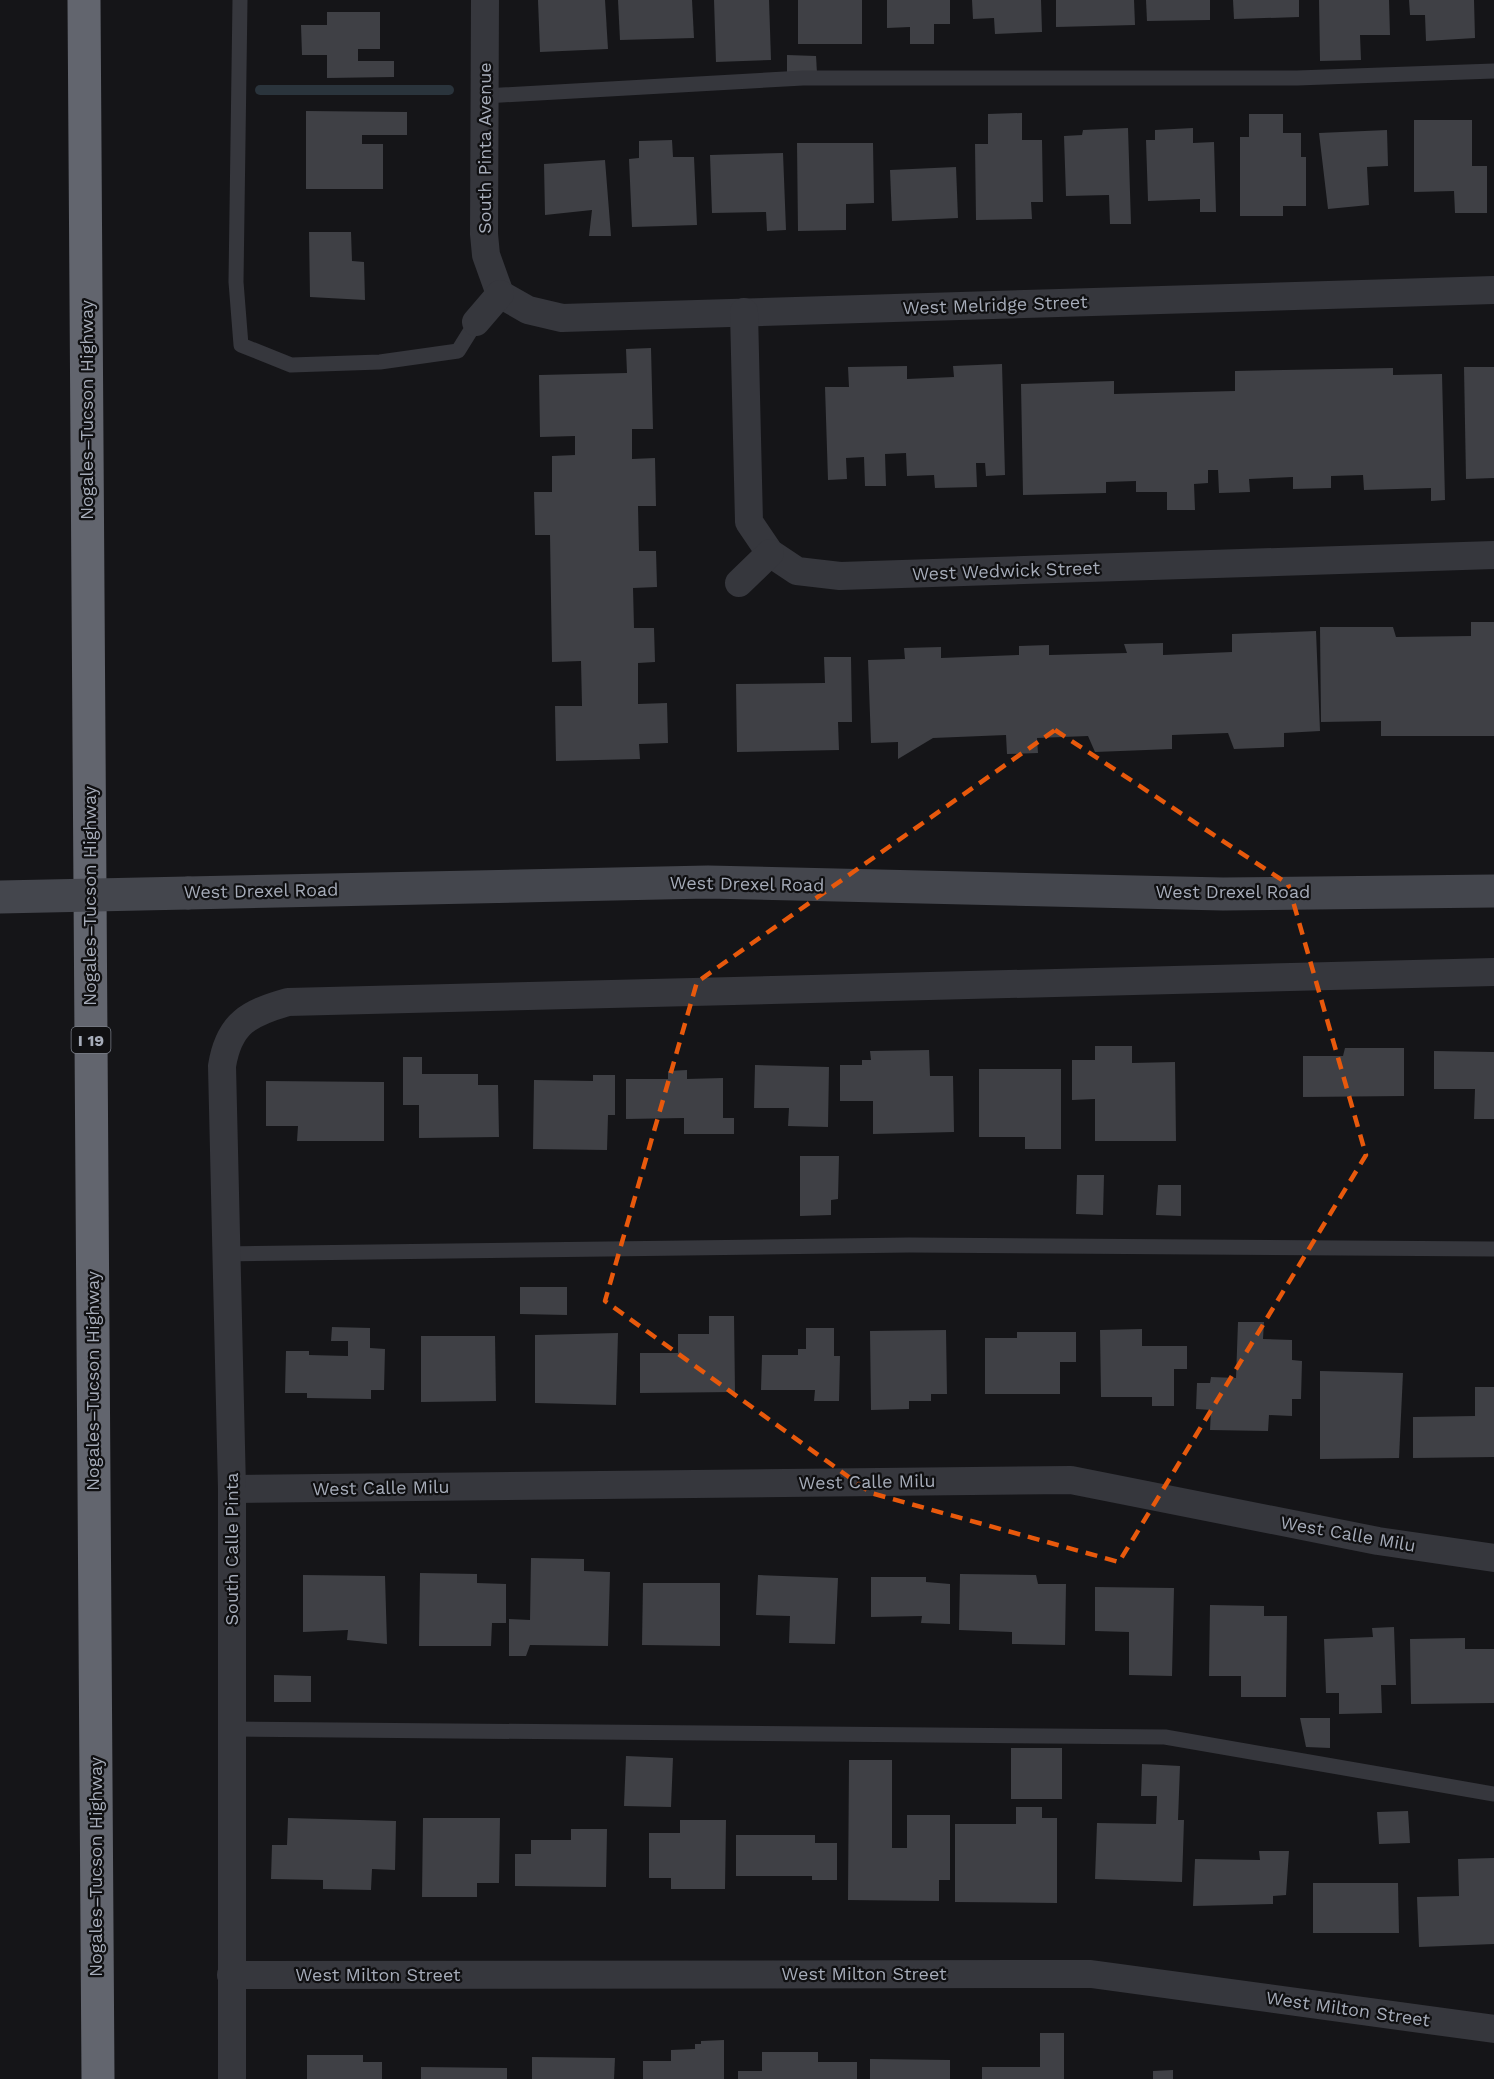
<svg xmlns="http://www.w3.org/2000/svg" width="1494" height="2079" font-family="'Work Sans',sans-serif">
  <rect width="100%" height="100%" fill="#151518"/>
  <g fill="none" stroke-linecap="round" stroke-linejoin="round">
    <path stroke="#2a343c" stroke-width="10" d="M260,90H449"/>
  </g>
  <g fill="#3f4045">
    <path d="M538,0H605L608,49L540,52Z"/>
    <path d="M618,0H692L694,38L620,40Z"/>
    <path d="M714,0H769L771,60L716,62Z"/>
    <rect x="798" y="0" width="64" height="44"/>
    <path d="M887,0H950V24H934V44H910V27L887,28Z"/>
    <path d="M972,0H1041L1042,32L995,34L994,18L973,19Z"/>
    <path d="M1056,0H1134L1135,25L1056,27Z"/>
    <path d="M1146,0H1210V20L1147,21Z"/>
    <path d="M1233,0H1299V17L1234,19Z"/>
    <path d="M1319,0H1389L1390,35H1360L1361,60L1320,61Z"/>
    <path d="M1409,0H1474L1475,38L1426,41L1425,15H1410Z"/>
    <path d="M327,12H380V49H358V61H394V77L327,78V55H302L301,25H327Z"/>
    <path d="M787,55L816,56L817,73H787Z"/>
    <path d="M306,111L407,112V135H362V144H383V189H306Z"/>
    <path d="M1022,113V140H1042L1043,202H1031L1032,219L976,220L975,144H988V114Z"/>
    <path d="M1249,114H1283V133H1301V157H1306V206H1283V216H1240V137H1249Z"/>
    <path d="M1414,120H1472V166H1487V213H1455L1454,191L1414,192Z"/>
    <path d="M1128,128L1131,224H1110L1109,195L1066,196L1064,136L1082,135L1083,130Z"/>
    <path d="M1193,128V143L1214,142L1216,212H1200V199L1148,201L1146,140H1155V130Z"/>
    <path d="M1387,130L1388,166L1367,167L1369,205L1328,209L1319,133Z"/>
    <path d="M672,140L673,157H694L697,225L632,227L629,159L639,158V141Z"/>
    <path d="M797,143H873L874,203L846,204V230L798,231Z"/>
    <path d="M783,153L786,230L767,231L766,212L712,213L710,155Z"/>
    <path d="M605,160L611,236H589L592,210L545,215L544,164Z"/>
    <path d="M956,167L958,218L892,221L890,170Z"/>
    <path d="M309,232H351L352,261L364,262L365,300L310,297Z"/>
    <path d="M651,348L653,429H632V459L655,458L656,506H638L639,551H656L657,587L633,588L634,628H654L655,662L638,663V704L667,703L668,743L639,744L640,759L556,761L555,706H582L581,661L552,662L550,535H535L534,492H552V456L575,455V436L540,437L539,375L627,373L626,349Z"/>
    <path d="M1002,364L1005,475L986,476L985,463H976L977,487L935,488L934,475L907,476L906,453L885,454L886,486H865L864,457L846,458L847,479L828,480L825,387H849L848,367L907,366V379L954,377L953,366Z"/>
    <path d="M1464,367H1494V478L1466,479Z"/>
    <path d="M1393,368V375L1442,374L1445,500L1431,501V488L1364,490L1363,475L1331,476V488L1293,489V477L1249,479L1250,492L1219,493L1218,470H1208V483L1194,484L1195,510H1167V492H1136V481L1106,482V493L1023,495L1021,384L1114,381V394L1235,391V371Z"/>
    <path d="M1471,622H1494V736H1381V721L1321,722L1320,627H1393L1396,637L1471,636Z"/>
    <path d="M1316,631L1320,731L1284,733V747L1234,749L1228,733L1172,735V749L1095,752L1088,736L1037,738L1038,753L1007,754L1006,735L933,738L898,759V742L871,743L868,660L905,659L904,648L941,647V658L1019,655V646L1049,645V655L1127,653L1124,644L1163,643V655L1232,652V634Z"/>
    <path d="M824,657H851L852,722H838L839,750L737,752L736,684L825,683Z"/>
    <path d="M1095,1046H1132V1063L1175,1062L1176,1141H1095V1099L1072,1100V1060H1095Z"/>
    <path d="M1345,1048H1404V1096L1303,1097V1056H1343Z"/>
    <path d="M929,1050L930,1076H953L954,1132L873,1134V1101H840V1065H862V1060H871L870,1051Z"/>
    <path d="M1434,1051L1494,1052V1119H1474L1475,1089H1434Z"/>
    <path d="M403,1057H422V1074H478V1085H498L499,1137L419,1138V1105H403Z"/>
    <path d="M755,1065L829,1067L828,1127L788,1126L789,1108H754Z"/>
    <path d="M979,1069H1061V1149H1025V1137H979Z"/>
    <path d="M687,1070V1079L723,1078V1118H734V1134H684V1118L626,1119V1079H668V1071Z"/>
    <path d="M593,1075H615V1115H608L607,1150L533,1149L534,1080L593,1081Z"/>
    <path d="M266,1081L384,1082V1141H297L298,1126H266Z"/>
    <path d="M800,1156H839L838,1199L831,1200V1215L800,1216Z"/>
    <path d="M1077,1175H1104L1103,1215L1076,1214Z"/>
    <path d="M1158,1185H1181V1216L1156,1215Z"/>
    <path d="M520,1287H567V1315L520,1314Z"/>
    <path d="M709,1316H734L735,1392L640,1393V1353H678V1334H709Z"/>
    <path d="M1238,1322H1264L1263,1339L1292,1340V1360L1302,1361L1301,1399H1292V1416L1269,1415L1268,1431L1210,1430L1211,1410L1196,1409L1197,1383H1210L1211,1377L1236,1378Z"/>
    <path d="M332,1327L370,1328V1348L385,1349L384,1390H371V1399L307,1398V1393H285L286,1351H309V1355L348,1356V1341H331Z"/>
    <path d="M806,1328H834V1356H840L839,1401H814L815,1390H761L762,1355H798V1349H806Z"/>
    <path d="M1142,1329V1346H1187V1369H1174V1406H1152V1397H1101L1100,1330Z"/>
    <path d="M946,1330L947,1394H931V1401H909V1409L871,1410L870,1331Z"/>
    <path d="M1017,1332H1076V1362H1060V1394H985V1338H1017Z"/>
    <path d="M618,1333L616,1405L535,1403V1335Z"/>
    <path d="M421,1336H495L496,1401L421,1402Z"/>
    <path d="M1320,1371L1403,1373L1399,1458L1320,1459Z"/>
    <path d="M1475,1387H1494V1457L1413,1458V1417L1475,1416Z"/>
    <path d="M531,1558L584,1559V1571L610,1572L608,1646L530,1645L526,1656H509V1619L530,1620Z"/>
    <path d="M420,1573L477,1574V1583L506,1584V1623H492L491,1646H419Z"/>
    <path d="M960,1574L1036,1575L1038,1584H1066L1065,1645L1012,1644V1632L959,1630Z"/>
    <path d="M303,1575L385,1576L387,1644L347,1640L348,1630L303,1632Z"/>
    <path d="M758,1575L838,1578L835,1644L789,1643L790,1616L756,1615Z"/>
    <path d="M871,1577H926V1582L950,1584V1624L921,1623L922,1616L871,1617Z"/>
    <path d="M643,1583H720V1646L642,1645Z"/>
    <path d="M1095,1587L1174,1588L1172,1676L1129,1675V1632L1095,1631Z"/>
    <path d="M1210,1605L1264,1606V1616H1287L1286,1697H1241V1676H1209Z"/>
    <path d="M1394,1627L1396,1685H1381L1382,1713L1339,1714V1693H1326L1324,1639L1373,1637L1372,1628Z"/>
    <path d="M1465,1638V1649H1494V1703L1411,1704L1410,1639Z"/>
    <path d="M274,1675L311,1676V1702H274Z"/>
    <path d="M1300,1718H1330V1748L1306,1747Z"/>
    <rect x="1011" y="1748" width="51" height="51"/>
    <path d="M626,1756L673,1758L671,1807L624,1806Z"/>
    <path d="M849,1760H892V1848H907V1815H950V1880H939V1901L848,1900Z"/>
    <path d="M1142,1764L1180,1766L1178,1820H1184L1182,1882L1095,1879L1097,1823L1156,1824L1157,1796H1141Z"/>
    <path d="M1016,1807H1042V1818H1057V1903L955,1902V1824H1016Z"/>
    <path d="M1408,1811L1410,1843L1379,1844L1377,1812Z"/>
    <path d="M288,1818L396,1821L395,1870L372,1869L371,1890L323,1889V1880L271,1879L272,1845H287Z"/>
    <path d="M423,1818H500L499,1883H477V1897H422Z"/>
    <path d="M680,1820H726L725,1889H671V1878H649V1833H680Z"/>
    <path d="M571,1829H607L606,1887L515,1886V1854H531V1840H571Z"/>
    <path d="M736,1835H815V1843H837V1880H812V1876H736Z"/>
    <path d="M1259,1851H1289L1286,1895L1273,1896V1904L1193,1906L1195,1859L1260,1860Z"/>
    <path d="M1494,1858V1944L1419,1947L1417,1897L1459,1896L1458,1859Z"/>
    <path d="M1313,1883H1398L1399,1933H1313Z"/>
    <path d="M1040,2033H1064V2079H982V2067H1040Z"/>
    <path d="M724,2040V2079H643V2061H671V2050L695,2049V2044H701V2041Z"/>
    <path d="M762,2052H818V2062H857V2079H738V2071H762Z"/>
    <path d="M307,2055H363V2062H382V2079H307Z"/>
    <path d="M532,2057L615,2058L614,2079H532Z"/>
    <path d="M870,2059L950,2060V2079H870Z"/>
    <path d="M421,2067L507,2068V2079H421Z"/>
    <path d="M1173,2070V2079H1153V2071Z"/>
  </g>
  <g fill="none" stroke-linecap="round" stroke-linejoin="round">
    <g stroke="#36373d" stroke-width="15">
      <path d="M240,0L236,282L241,345L291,365L380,362L458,351L476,322"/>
      <path d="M485,96L803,78H1297L1494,71"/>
      <path d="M222,1254L909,1245L1494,1249"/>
      <path d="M231,1729L1165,1737L1494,1794"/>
    </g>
    <g stroke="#36373d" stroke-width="28">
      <path d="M485,0L484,234L486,255L500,294"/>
      <path d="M500,294L528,310L562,318L1494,290"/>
      <path d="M744,312L749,522L770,553L797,571L840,576L1494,555"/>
      <path d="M476,322L500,294"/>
      <path d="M739,583L770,553"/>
      <path d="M232,1489L1071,1480L1378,1541L1494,1558"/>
      <path d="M231,1975L1091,1974L1494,2029"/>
      <path d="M232,2079V1489L222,1066C229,1023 249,1013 288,1002L1494,972"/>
    </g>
    <path stroke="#44464d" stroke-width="33" d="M188,893L708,882L1223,894L1494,891"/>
    <path stroke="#62656e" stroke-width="33" d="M84,0L98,2079"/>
    <path stroke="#44464d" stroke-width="33" d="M0,897L188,893"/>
  </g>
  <path fill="none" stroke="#e8590c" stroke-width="4.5" stroke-dasharray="12 8" stroke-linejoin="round" d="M1055,730L1288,884L1366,1155L1119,1562L871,1493L605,1301L697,982Z"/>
  <g text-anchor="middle" stroke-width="4.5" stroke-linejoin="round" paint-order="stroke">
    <rect fill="#101012" stroke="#797d87" stroke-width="1.5" x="71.5" y="1027" width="39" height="26" rx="4.5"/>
    <g font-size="16" font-weight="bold" fill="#a6acb9">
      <text x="91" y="1046">I 19</text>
    </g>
    <g font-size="18" fill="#a6acb9" stroke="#101012">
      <text transform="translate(485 148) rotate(-90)" y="6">South Pinta Avenue</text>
      <text transform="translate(995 305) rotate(-2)" y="6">West Melridge Street</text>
      <text transform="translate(87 410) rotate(-90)" y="6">Nogales–Tucson Highway</text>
      <text transform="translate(1006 571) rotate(-2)" y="6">West Wedwick Street</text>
      <text transform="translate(747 884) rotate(1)" y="6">West Drexel Road</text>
      <text transform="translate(261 891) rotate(-1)" y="6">West Drexel Road</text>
      <text x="1233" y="898">West Drexel Road</text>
      <text transform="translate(90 896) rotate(-90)" y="6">Nogales–Tucson Highway</text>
      <text transform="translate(93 1381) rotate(-90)" y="6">Nogales–Tucson Highway</text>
      <text transform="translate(867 1482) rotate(-1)" y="6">West Calle Milu</text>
      <text transform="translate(381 1488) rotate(-1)" y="6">West Calle Milu</text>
      <text transform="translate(1348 1534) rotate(10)" y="6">West Calle Milu</text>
      <text transform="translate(232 1549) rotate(-90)" y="6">South Calle Pinta</text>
      <text transform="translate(96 1867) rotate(-90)" y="6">Nogales–Tucson Highway</text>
      <text x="864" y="1980">West Milton Street</text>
      <text x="378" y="1981">West Milton Street</text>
      <text transform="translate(1348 2009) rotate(8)" y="6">West Milton Street</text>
    </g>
  </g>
</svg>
